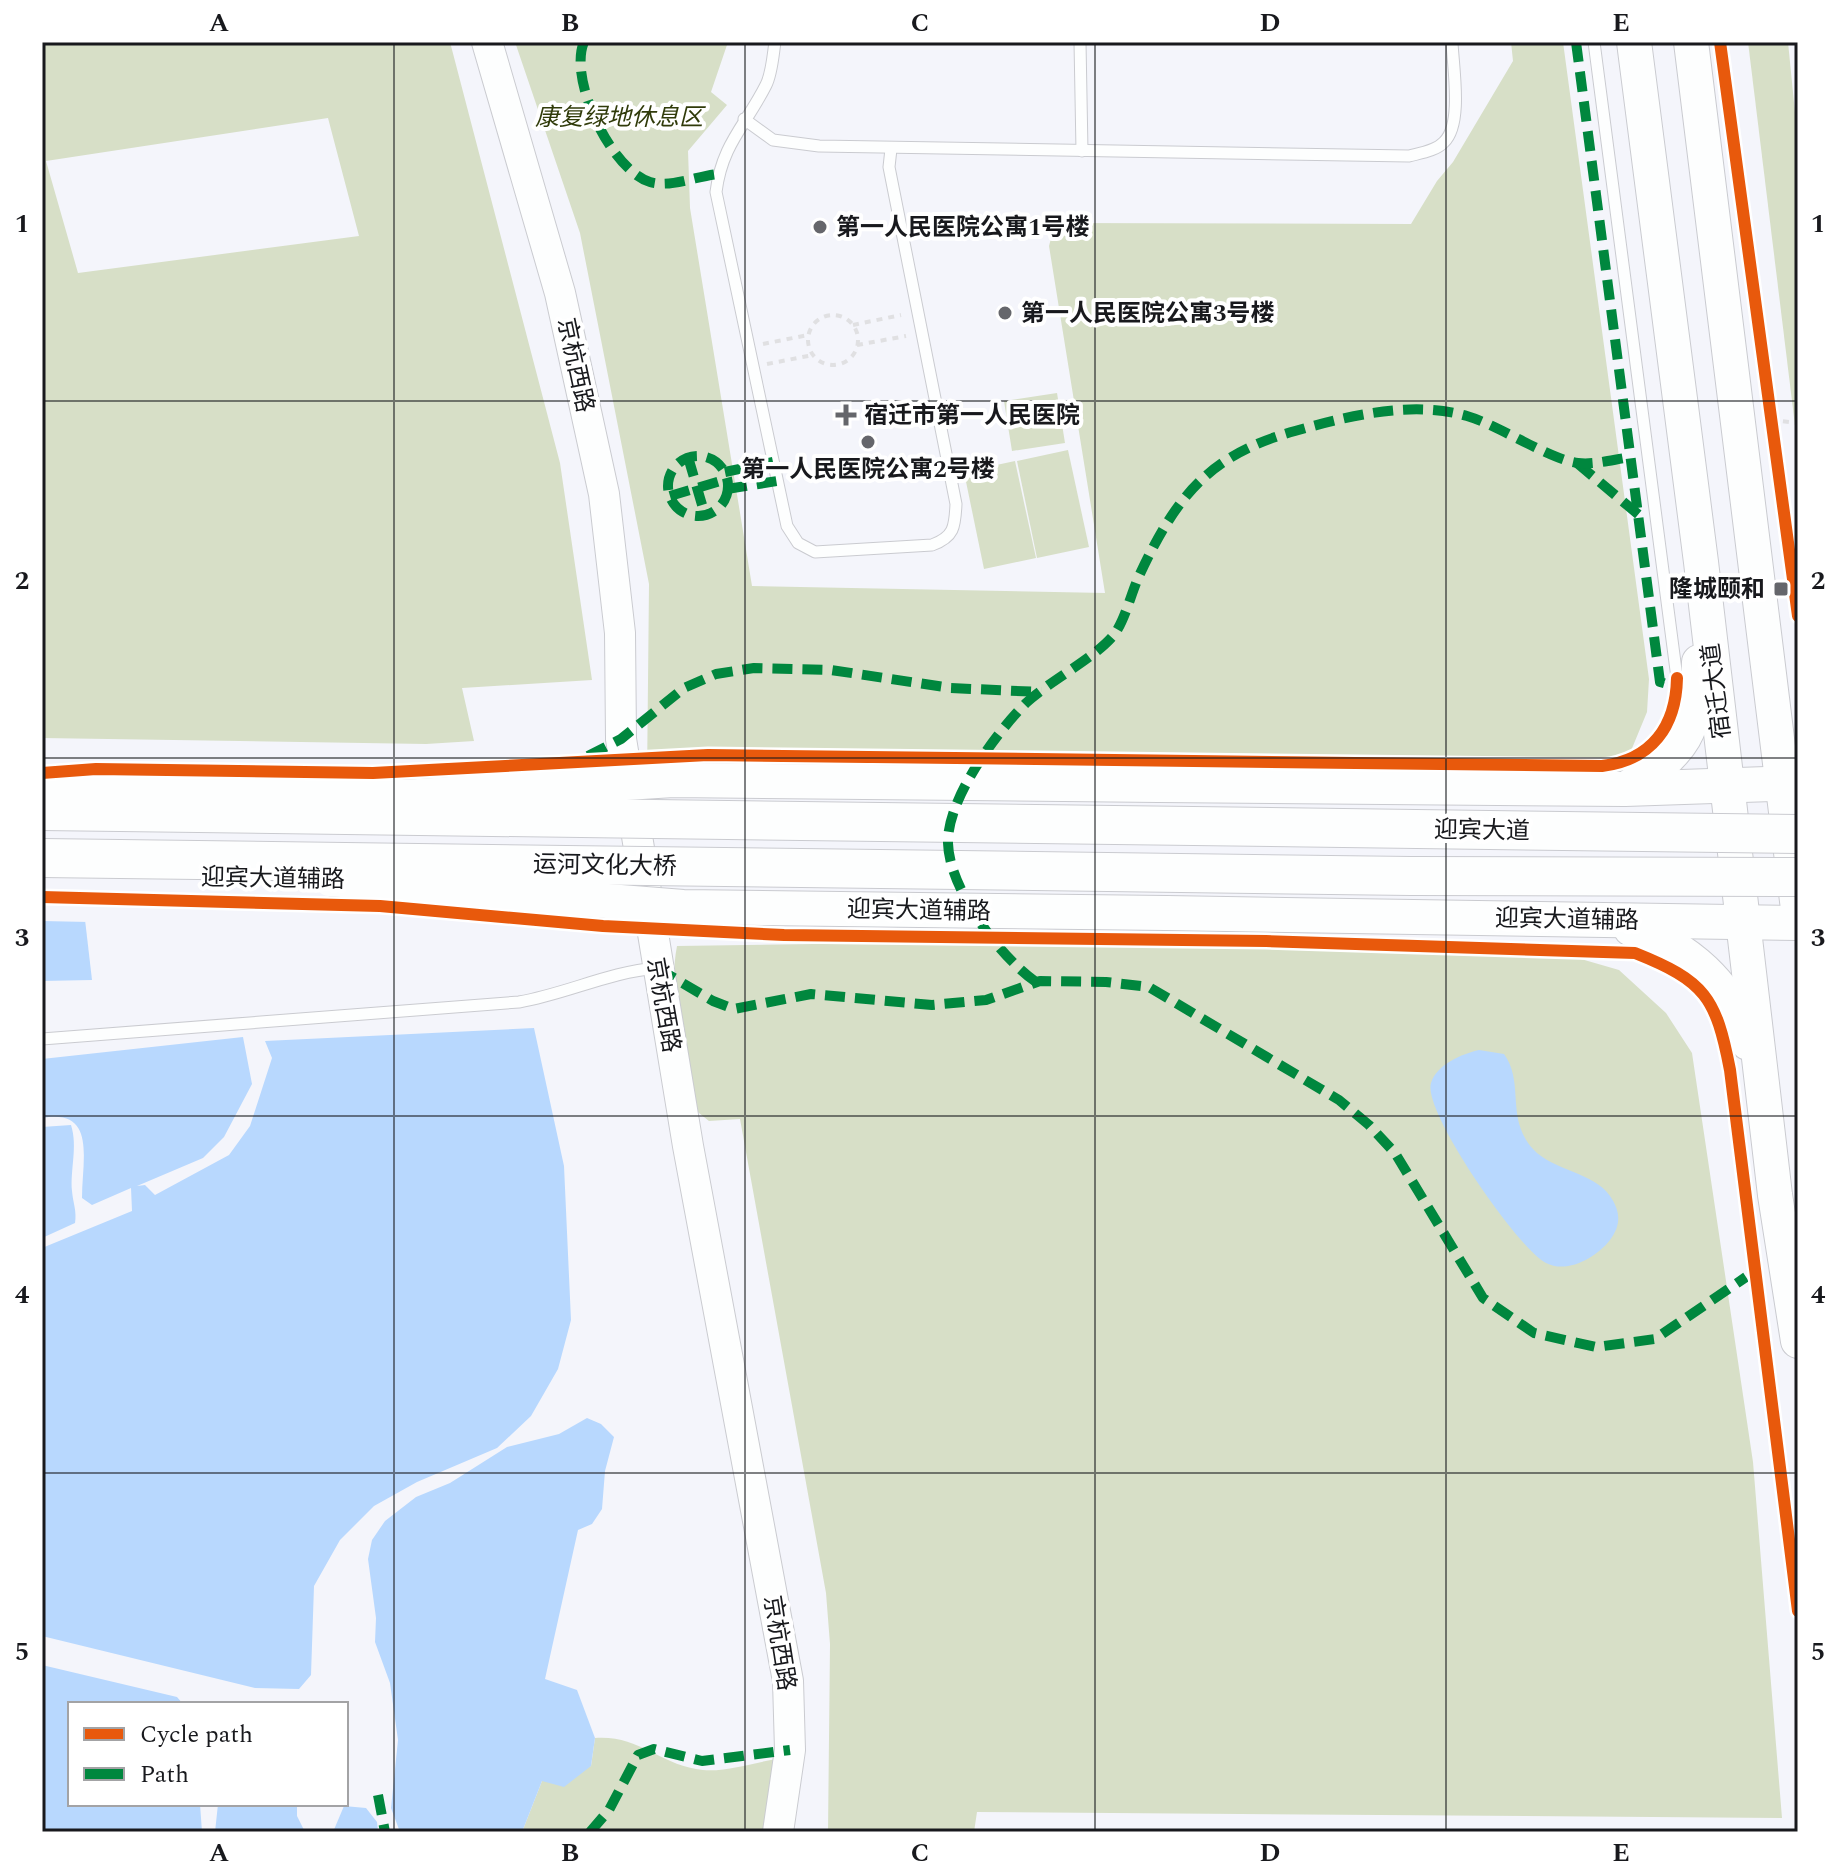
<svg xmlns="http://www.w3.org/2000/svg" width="1840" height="1874" font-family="Spectral,'Noto Sans SC',serif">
  <rect width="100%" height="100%" fill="#f4f5fb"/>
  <g fill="#d7dfc7" fill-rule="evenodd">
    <path d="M42,42H450L560,463L592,680L462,688L474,741L426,744L42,738V162L45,161ZM328,118L359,236L78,273L46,161Z"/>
    <path d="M515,42H728L711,92L727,105L688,151L690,208L752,586L1105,593L1049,246L1055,223L1411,224L1437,181L1453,162L1513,61L1511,42H1563L1649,679L1647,712L1621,775L647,780L649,584L580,233Z"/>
    <path d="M1748,42H1788L1798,143V450Z"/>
    <path d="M1057,393L1065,443L1012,451L1004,401Z"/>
    <path d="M1068,450L1089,547L1037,558L1017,461Z"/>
    <path d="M1015,461L1036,558L984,569L964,472Z"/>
    <path d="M1164,939L1581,959L1619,970L1666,1013L1692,1053L1753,1462L1782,1818L977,1812L974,1832H828L830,1644L826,1593L740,1119L709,1121L694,1109C685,1057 667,998 677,946Z"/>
    <path d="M595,1738C638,1735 657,1762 696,1769C721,1774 751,1763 777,1759L766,1832H522L542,1781L591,1766Z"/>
  </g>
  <g fill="#b8d8fe">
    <path d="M42,831L84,911L92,980L42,981Z"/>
    <path d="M534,1028L564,1166L571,1320L558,1369L531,1416L497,1448L417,1482L374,1506L340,1540L314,1586L311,1675L299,1689L255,1688L42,1636V1248L132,1211L131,1188L92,1205L82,1198C82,1160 97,1108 42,1118V1059L243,1037L252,1084L224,1137L203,1158L137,1186L145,1185L155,1195L229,1155L250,1126L272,1058L265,1041Z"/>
    <path d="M1479,1050L1504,1054C1525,1083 1505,1118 1533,1149C1553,1171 1594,1172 1610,1196C1621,1212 1621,1225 1610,1240C1596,1258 1567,1274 1546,1263C1519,1250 1422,1111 1431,1083C1437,1064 1462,1054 1479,1050Z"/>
    <path d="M71,1125C78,1147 70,1169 72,1191C73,1203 77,1211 75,1223L42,1238V1127Z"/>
    <path d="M587,1418L601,1424L614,1437L605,1471L602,1509L592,1524L578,1530L545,1679L577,1690L595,1738L591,1766L564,1787L542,1781L522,1832H400L391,1808L398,1740L390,1683L375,1642L376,1618L368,1559L372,1540L385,1521L416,1497L450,1483L507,1447L559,1434Z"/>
    <path d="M42,1665L177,1697L183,1704H70V1804H200L202,1832H42Z"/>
    <path d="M218,1804H297V1816L305,1832H215Z"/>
    <path d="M344,1806L366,1808L377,1822L378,1832H333Z"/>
  </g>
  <path fill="#f4f5fb" d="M42,827L87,832L89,922L42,921Z"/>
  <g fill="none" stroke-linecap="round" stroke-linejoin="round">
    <g stroke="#cacbd0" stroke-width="13">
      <g id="lane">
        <path d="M775,42C773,55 772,73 766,85C746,125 722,144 716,192L787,526L798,543L815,552L932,545C954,537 955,527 956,504L889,167L891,149"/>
        <path d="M1080,42L1082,151"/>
        <path d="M1594,42L1677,678"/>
        <path d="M744,119L773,140L819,146L1409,156C1420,153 1436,151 1444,142C1463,124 1453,67 1452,42"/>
        <path d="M42,1039L519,1002C566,994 609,972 657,968"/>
      </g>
    </g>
    <g stroke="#cacbd0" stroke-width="32">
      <path id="secondary" d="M487,42L560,293L604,494L620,633L621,739L688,1146L788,1681L790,1750L778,1832"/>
    </g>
    <g stroke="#cacbd0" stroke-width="36">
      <g id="primary">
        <path d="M1634,42L1701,562L1775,1195L1798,1341"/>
        <path d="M1691,42L1798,909"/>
        <path d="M1159,785L1625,789L1798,783"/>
        <path d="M1627,788C1685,751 1697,732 1699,662"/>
        <path d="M1166,913L1798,923"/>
        <path d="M1631,929C1686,945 1732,986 1748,1043"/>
      </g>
    </g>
    <g stroke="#e0e0e2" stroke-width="4" stroke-dasharray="6 6" stroke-linecap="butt">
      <circle cx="833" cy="340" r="25"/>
      <path d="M853,325L901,315"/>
      <path d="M763,344L808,335"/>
      <path d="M857,345L906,336"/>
      <path d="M767,364L813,355"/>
      <path d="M1771,420L1798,423"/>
    </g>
    <use href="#lane" stroke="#fdfefe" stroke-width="11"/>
    <use href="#secondary" stroke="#fdfefe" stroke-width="30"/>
    <use href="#primary" stroke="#fdfefe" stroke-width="34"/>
    <g stroke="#cacbd0" stroke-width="36" stroke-linecap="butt">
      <g id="primary-bridge">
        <path d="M42,792L403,797L673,780L1159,785"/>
        <path d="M330,879L683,907L1166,913"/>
      </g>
    </g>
    <g stroke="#cacbd0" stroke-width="40" stroke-linecap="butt">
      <g id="highway-bridge">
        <path d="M42,811L1798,834"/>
        <path d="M42,858L1411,876L1798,877"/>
      </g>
    </g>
    <use href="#primary-bridge" stroke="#fdfefe" stroke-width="34"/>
    <use href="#highway-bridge" stroke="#fdfefe" stroke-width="38"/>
    <g stroke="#00873e" stroke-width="10" stroke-dasharray="20 10" stroke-linecap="butt">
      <path d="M584,42C568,79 611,170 650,182C670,188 697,176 718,174"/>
      <path d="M1576,42L1660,682L1667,684L1677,678"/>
      <circle cx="698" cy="486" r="30"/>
      <path d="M688,457L705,515"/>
      <path d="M1577,463L1639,515"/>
      <path d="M725,472L773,462"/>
      <path d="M727,489L777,481"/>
      <path d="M670,496L727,479"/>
      <path d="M588,756L621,739L684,688L716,674L754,668L831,670L951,688L1041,692"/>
      <path d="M657,968L713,1001L734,1009L811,994L932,1005L986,1000L1040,981L1106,982L1149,987L1339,1100L1369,1125L1395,1153L1483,1298L1534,1333L1596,1347L1655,1339L1746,1277"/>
      <path d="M1036,982C1000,957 949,889 948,843C947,799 996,733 1026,703C1049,681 1099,656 1116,632C1126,616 1131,594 1139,576C1176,497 1208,455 1295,431C1348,416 1412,400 1467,416C1498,425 1551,460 1578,463C1595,465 1615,459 1632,457"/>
      <path d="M378,1795L385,1832"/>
      <path d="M590,1832L609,1810L638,1755L654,1749L702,1761L790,1750"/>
    </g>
    <g stroke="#fff" stroke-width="17">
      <g id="cycleway">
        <path d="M1720,42L1798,616"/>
        <path d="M42,773L96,769L373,773L708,755L1602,766C1652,760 1676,726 1677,678"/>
        <path d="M42,897L380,906L603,926L784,935L1266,941L1635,953C1705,981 1716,997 1730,1070L1798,1611"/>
      </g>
    </g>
    <use href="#cycleway" stroke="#e8590c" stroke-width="12"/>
  </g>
  <path fill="none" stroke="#18191d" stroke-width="2" stroke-opacity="0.55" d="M394,42V1832M745,42V1832M1095,42V1832M1446,42V1832M42,401H1798M42,758H1798M42,1116H1798M42,1473H1798"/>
  <g fill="#65666b" stroke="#fff" stroke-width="3">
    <circle cx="820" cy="227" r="8"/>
    <circle cx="1005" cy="313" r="8"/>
    <path d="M842 403h8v8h8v8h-8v8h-8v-8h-8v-8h8z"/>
    <circle cx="868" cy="442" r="8"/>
    <rect x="1773" y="581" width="16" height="16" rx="4"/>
  </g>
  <g text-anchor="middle" stroke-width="8" stroke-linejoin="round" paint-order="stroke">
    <g font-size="24" font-style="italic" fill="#303b0a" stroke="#fff">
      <text x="619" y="125">康复绿地休息区</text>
    </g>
    <g font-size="24" font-weight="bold" fill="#18191d" stroke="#fff" text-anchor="start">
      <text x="836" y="235">第一人民医院公寓1号楼</text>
      <text x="1021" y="321">第一人民医院公寓3号楼</text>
      <text x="864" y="423">宿迁市第一人民医院</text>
      <text x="868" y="477" text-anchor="middle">第一人民医院公寓2号楼</text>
      <text x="1765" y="597" text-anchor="end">隆城颐和</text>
    </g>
    <g font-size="24" fill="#18191d" stroke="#fff">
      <text transform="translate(576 365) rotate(78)" y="8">京杭西路</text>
      <text transform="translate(1716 691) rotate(-97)" y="8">宿迁大道</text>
      <text transform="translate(1482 830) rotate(1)" y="8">迎宾大道</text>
      <text transform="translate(605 865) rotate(1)" y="8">运河文化大桥</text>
      <text transform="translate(273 878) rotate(1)" y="8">迎宾大道辅路</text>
      <text transform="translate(919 910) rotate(1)" y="8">迎宾大道辅路</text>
      <text transform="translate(1567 919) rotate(1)" y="8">迎宾大道辅路</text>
      <text transform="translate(664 1005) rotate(80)" y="8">京杭西路</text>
      <text transform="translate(780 1643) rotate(81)" y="8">京杭西路</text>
    </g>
  </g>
  <rect width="1840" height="1874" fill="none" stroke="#ffffff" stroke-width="88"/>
  <rect x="68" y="1702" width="280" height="104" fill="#ffffff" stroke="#a3a3a5" stroke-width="2"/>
  <rect x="84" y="1728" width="40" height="12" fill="#e8590c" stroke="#a3a3a5" stroke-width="2"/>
  <text x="140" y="1742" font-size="24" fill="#18191d">Cycle path</text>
  <rect x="84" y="1768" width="40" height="12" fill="#00873e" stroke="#a3a3a5" stroke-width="2"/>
  <text x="140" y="1782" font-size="24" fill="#18191d">Path</text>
  <rect x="44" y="44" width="1752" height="1786" fill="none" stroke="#18191d" stroke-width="3"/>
  <g font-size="26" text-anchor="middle" font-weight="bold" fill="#18191d">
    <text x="219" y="31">A</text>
    <text x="570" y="31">B</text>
    <text x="920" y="31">C</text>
    <text x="1270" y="31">D</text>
    <text x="1621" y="31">E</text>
    <text x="22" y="232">1</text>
    <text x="1818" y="232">1</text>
    <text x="22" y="589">2</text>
    <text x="1818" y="589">2</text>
    <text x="22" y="946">3</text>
    <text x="1818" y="946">3</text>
    <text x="22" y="1303">4</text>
    <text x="1818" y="1303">4</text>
    <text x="22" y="1660">5</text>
    <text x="1818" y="1660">5</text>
    <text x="219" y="1861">A</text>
    <text x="570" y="1861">B</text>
    <text x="920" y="1861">C</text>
    <text x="1270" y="1861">D</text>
    <text x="1621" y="1861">E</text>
  </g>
</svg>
